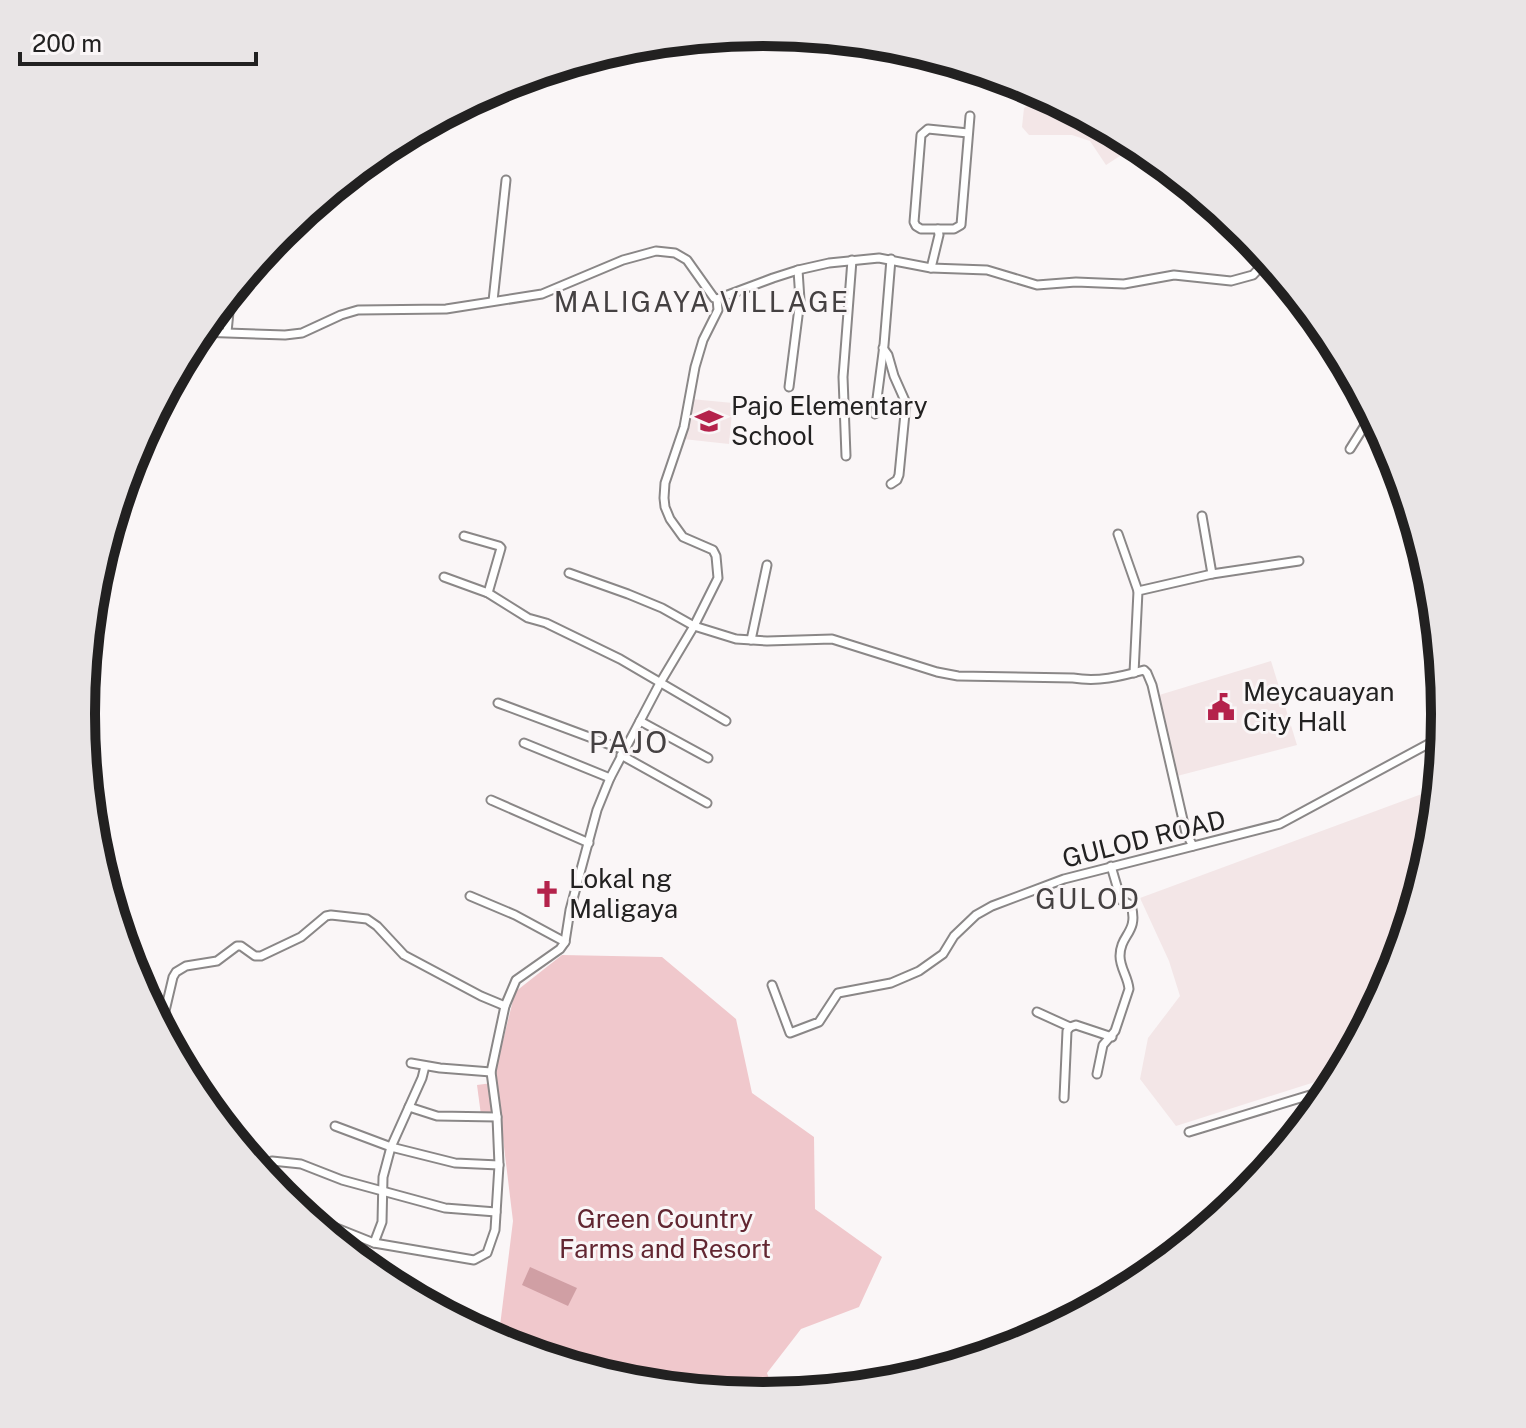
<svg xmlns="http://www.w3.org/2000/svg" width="1526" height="1428" font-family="'Public Sans',sans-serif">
  <rect width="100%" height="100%" fill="#faf6f7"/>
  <g fill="#f3e6e7">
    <path d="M1044,95L1127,139L1129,145L1123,154L1106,165L1090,141L1072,135H1029L1022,127L1024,108Z"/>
    <path d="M691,399L733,403L729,444L683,439Z"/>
    <path d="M1271,661L1297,745L1177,776L1156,696Z"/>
    <path d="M1438,788L1432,847L1393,975L1340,1074L1176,1126L1140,1079L1148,1038L1180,996L1169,961L1140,898Z"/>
  </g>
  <g fill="#f0c8cc">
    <path d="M562,955L662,957L736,1019L752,1093L814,1137L815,1209L882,1257L859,1307L801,1329L767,1373L775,1395L763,1396L630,1383L498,1342L513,1221L495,1073L515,992Z"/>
    <path d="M492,1083L496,1114L481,1115L477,1085Z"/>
  </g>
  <path fill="#d09fa4" d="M530,1267L577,1288L568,1306L522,1285Z"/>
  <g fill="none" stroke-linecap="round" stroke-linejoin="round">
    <g stroke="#8a8787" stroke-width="11">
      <g id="minor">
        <path d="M938,229H921L916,226L914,222L921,135L928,129L968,133"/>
        <path d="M931,268L939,235L938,229H954L961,225L970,116"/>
        <path d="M717,299L773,278L798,270L829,263L879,258L931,268L987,270L1037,285L1076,282L1124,284L1174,275L1231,281L1253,275L1268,259"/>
        <path d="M493,301L506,180"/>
        <path d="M198,332L285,335L302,333L341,315L358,310L446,309L542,294L623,260L656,251L675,253L687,260L714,298L717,299L718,310L703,340L695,367L684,427L665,483L664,498L665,507L670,519L683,537L713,550L716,556L718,578L694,626L660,683L610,778L597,810L570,910L565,942L560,949L516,980L505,1006L491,1072L497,1117L499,1165L495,1230L487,1253L474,1260L374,1243"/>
        <path d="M227,332L231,292"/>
        <path d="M883,348L888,355L894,376L906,403L899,475L897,480L891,484"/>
        <path d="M789,387L800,300L798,270"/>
        <path d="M875,414L884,345L891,259"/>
        <path d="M1350,449L1372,414"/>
        <path d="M846,456L843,377L852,260"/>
        <path d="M1202,516L1212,574"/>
        <path d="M1118,534L1138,591"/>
        <path d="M464,536L499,546L501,548L488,593"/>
        <path d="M569,573L628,594L662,608L694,626L736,639L767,641L832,639L937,672L958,676L1073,678C1098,682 1119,677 1144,670L1147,673L1152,685L1186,833L1193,846"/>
        <path d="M444,577L488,593L528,618L546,623L620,659L726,721"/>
        <path d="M751,640L767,565"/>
        <path d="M1134,673L1138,591L1212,574L1299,561"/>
        <path d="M498,703L624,750"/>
        <path d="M640,721L708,758"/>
        <path d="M524,743L610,778"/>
        <path d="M621,755L707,803"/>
        <path d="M491,800L589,843"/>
        <path d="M470,896L515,915L565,942"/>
        <path d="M772,985L790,1033L819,1022L838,993L891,983L919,971L943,954L954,936L976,915L992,906L1064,879L1280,824L1443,736"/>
        <path d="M1037,1012L1070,1027"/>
        <path d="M158,1023L165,1011L173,977L176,972L186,966L217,961L237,946H241L255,956H261L301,937L326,916L331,915L367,919L377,926L404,955L481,996L505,1006"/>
        <path d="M411,1063L440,1068L491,1072"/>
        <path d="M1097,1074L1103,1045L1115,1031L1129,989C1128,977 1120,968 1120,956C1120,934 1139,933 1131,905L1121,900L1111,866"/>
        <path d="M1064,1098L1067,1031L1070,1027L1076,1025L1112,1037"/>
        <path d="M409,1107L437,1116L497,1117"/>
        <path d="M335,1126L391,1147L455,1163L499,1165"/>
        <path d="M1189,1132L1333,1088"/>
        <path d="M272,1161L301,1164L342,1180L445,1208L496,1212"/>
        <path d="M309,1219H314L374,1243L382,1222L383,1177L391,1147L422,1078L425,1066"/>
      </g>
    </g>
    <use href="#minor" stroke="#fff" stroke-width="7"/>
  </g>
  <defs>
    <g id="school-bare" transform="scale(2.16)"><path d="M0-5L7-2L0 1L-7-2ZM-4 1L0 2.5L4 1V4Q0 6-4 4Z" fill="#b4224b" stroke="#faf6f7" stroke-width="2.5" paint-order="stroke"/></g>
    <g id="civic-bare" transform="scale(2.16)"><path d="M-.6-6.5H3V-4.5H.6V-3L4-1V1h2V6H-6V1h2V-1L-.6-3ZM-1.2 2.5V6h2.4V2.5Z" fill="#b4224b" stroke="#faf6f7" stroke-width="2.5" paint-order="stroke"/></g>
    <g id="church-bare" transform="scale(2.16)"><path d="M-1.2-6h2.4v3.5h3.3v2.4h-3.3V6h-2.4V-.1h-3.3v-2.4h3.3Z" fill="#b4224b" stroke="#faf6f7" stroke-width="2.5" paint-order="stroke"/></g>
  </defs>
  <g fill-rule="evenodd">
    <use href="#school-bare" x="709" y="421"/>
    <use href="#civic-bare" x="1221" y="707"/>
    <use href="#church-bare" x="547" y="894"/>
  </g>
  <g text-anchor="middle" stroke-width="6" stroke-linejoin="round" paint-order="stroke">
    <g font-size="26" fill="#222121" stroke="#faf6f7" text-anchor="start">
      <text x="731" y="415">Pajo Elementary<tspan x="731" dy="30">School</tspan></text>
      <text x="1243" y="701">Meycauayan<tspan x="1243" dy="30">City Hall</tspan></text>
      <text x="569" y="888">Lokal ng<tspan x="569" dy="30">Maligaya</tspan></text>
    </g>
    <g font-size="26" fill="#222121" stroke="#faf6f7">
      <text transform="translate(1144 839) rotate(-14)" y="9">GULOD ROAD</text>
    </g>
    <g font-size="26" fill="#622631" stroke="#faf6f7">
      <text x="665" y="1228">Green Country<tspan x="665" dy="30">Farms and Resort</tspan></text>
    </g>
    <g font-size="28" letter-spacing="2" fill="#454142" stroke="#faf6f7">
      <text x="702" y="312">MALIGAYA VILLAGE</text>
      <text x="1088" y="909">GULOD</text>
    </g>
    <g font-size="30" letter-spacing="2" fill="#454142" stroke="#faf6f7">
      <text x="629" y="753">PAJO</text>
    </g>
  </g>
  <path d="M0 0H1526V1428H0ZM95 714a668 668 0 1 1 1336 0a668 668 0 1 1-1336 0Z" fill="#e9e5e6" fill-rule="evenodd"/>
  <path fill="none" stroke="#222121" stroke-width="10" d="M95 714a668 668 0 1 1 1336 0a668 668 0 1 1-1336 0Z"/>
  <path d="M20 52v12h236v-12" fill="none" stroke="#222121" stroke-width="4"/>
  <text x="32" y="52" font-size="24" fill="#222121" stroke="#faf6f7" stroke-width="6" paint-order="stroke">200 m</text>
</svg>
